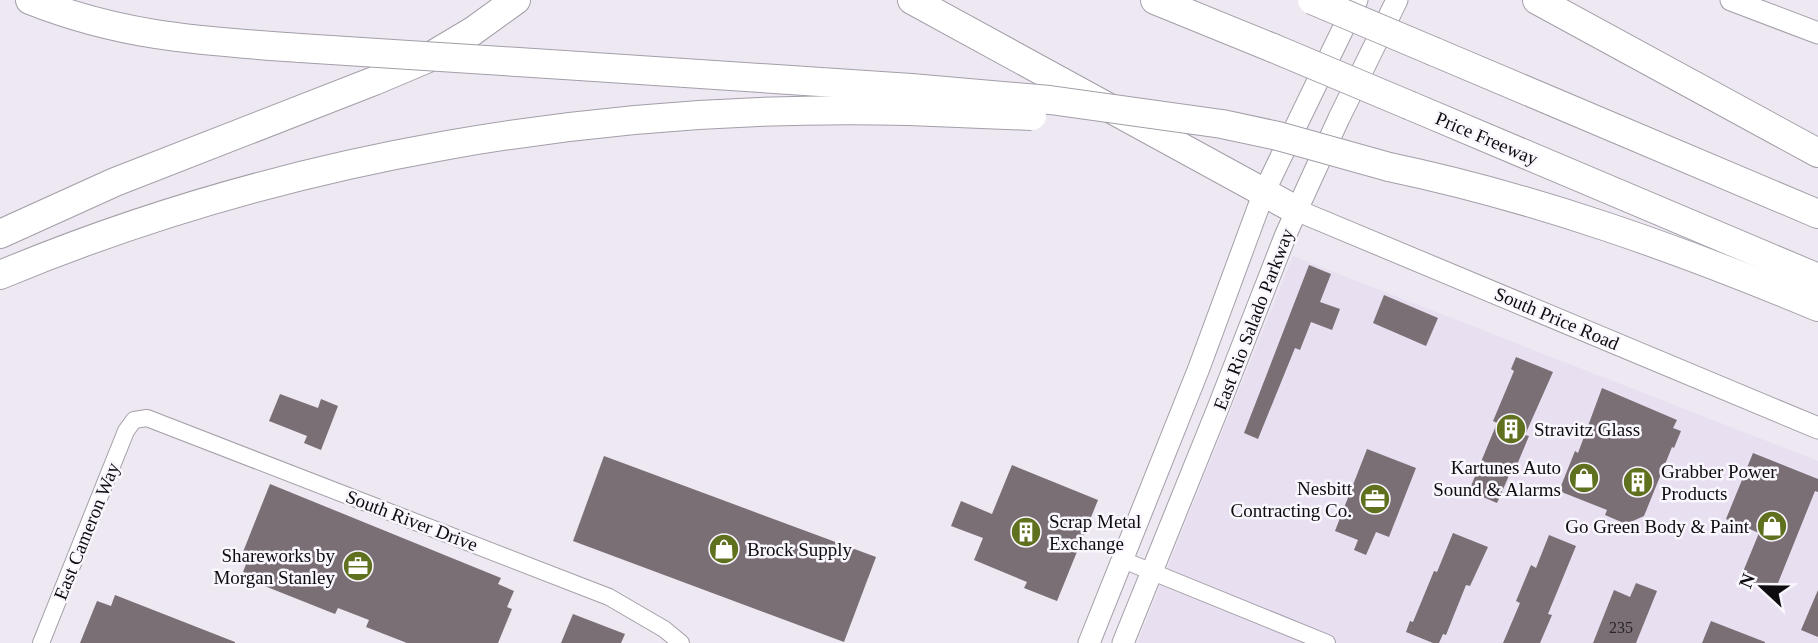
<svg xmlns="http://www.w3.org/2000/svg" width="1818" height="643" font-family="Georgia,serif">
  <rect width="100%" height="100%" fill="#ede8f2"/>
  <path fill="#e8dff1" d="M1293,256L1818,461V643H1137Z"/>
  <g fill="#796f75">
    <path d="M1309,265L1331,274L1320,302L1340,309L1332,330L1311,322L1300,350L1295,348L1258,439L1244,433Z"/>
    <path d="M1384,295L1438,318L1426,346L1373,323Z"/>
    <path d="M1516,357L1553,372L1525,435L1529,436L1514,472L1511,471L1497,503L1469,491L1497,423L1493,421L1514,371L1511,369Z"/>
    <path d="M1602,388L1677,420L1673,428L1681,431L1674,448L1672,447L1644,516L1626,524L1605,515L1607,510L1559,491L1575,451L1578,453Z"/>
    <path d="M280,394L318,408L321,399L338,406L321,450L304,443L307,436L269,421Z"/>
    <path d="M1367,449L1416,468L1389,537L1376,532L1366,555L1354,550L1358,540L1335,531Z"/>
    <path d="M1753,453L1818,479V492L1815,491L1774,593L1740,579L1759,533L1726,519Z"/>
    <path d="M604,456L876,557L844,642L573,541Z"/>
    <path d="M1012,465L1098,500L1057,601L1024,588L1027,582L974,560L983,538L951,526L961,501L992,514Z"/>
    <path d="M270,484L501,578L498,584L514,591L507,607L512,609L498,643H407L366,627L369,620L338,608L335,614L257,583L259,579L243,572L248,559L241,557Z"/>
    <path d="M1453,533L1488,547L1470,586L1466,585L1446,635L1443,634L1439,643H1433L1406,632L1410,621L1413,622L1434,571L1437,572Z"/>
    <path d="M1549,535L1576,546L1548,614L1552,615L1540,643H1503L1520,603L1516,601L1531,565L1536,568Z"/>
    <path d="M1636,583L1657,591L1636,643H1593L1614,590L1630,597Z"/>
    <path d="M1818,590V637L1801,630Z"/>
    <path d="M115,595L235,642V643H80L97,601L111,606Z"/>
    <path d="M573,614L625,634L621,643H561Z"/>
    <path d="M1711,621L1765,642V643H1702Z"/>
  </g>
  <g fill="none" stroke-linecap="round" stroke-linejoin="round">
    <g stroke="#a39ea8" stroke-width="18">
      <g id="street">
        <path d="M1123,560L1327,643"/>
        <path d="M41,643L126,431L134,420L147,418L609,597L664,629L681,643"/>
      </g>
    </g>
    <g stroke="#a39ea8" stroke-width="23">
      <g id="secondary">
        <path d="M1731,0L1818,33"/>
        <path d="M1296,210L1818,428"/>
        <path d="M1089,643L1199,368L1264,192L1357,0"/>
        <path d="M1123,643L1218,408L1286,234L1339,118L1397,0"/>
      </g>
    </g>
    <g stroke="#a39ea8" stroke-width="30">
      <g id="highway">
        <path d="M30,0C123,37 202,41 300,48"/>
        <path d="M912,0L1296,210"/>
        <path d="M1155,0L1273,48"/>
        <path d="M1537,0L1818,153"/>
        <path d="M1435,52L1818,214"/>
        <path d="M564,65L911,88"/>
        <path d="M1411,106L1818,278"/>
        <path d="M1389,167C1537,198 1679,249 1818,307"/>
        <path d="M0,234L115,182L374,81L426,59L473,31L516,0"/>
        <path d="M0,275C285,156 601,103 909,111"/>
      </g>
    </g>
    <use href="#street" stroke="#fff" stroke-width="16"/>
    <use href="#secondary" stroke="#fff" stroke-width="21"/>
    <use href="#highway" stroke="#fff" stroke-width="28"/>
    <g stroke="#a39ea8" stroke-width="30" stroke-linecap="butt">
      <g id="highway-bridge">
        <path d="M1312,0L1435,52"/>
        <path d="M300,48L564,65"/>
        <path d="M1273,48L1411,106"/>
        <path d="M911,88L1050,100L1222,124L1278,136L1389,167"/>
        <path d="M909,111L1032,116"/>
      </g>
    </g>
    <use href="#highway-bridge" stroke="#fff" stroke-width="28"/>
  </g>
  <defs>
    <g id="building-disc" transform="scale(1.575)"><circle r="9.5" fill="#5f711e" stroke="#faf6fe"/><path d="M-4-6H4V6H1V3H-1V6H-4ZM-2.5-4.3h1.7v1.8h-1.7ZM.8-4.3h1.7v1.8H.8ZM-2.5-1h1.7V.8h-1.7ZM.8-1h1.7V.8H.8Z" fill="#fff"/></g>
    <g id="shop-disc" transform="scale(1.575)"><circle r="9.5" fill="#5f711e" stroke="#faf6fe"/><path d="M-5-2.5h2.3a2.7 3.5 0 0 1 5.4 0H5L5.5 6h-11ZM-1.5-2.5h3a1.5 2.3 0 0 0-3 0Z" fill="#fff"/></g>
    <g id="office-disc" transform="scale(1.575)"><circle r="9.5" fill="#5f711e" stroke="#faf6fe"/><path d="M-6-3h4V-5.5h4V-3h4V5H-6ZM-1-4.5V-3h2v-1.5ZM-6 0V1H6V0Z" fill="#fff"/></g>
  </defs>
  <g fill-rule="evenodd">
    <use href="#building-disc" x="1511" y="429"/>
    <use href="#shop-disc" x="1584" y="478"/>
    <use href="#building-disc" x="1638" y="482"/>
    <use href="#office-disc" x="1375" y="499"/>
    <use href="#shop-disc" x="1772" y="526"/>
    <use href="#building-disc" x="1026" y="532"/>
    <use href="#shop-disc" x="724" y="549"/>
    <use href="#office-disc" x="358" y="566"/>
  </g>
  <g text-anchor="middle" stroke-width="5" stroke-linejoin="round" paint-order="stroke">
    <g font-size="16" fill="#292528">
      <text x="1621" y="633">235</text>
    </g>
    <g font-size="19" fill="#0e0c0f" stroke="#faf6fe">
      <text transform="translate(1487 138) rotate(23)" y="7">Price Freeway</text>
      <text transform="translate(1557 318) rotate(23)" y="7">South Price Road</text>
      <text transform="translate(1253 319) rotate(-69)" y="7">East Rio Salado Parkway</text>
      <text transform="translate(412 520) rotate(21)" y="7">South River Drive</text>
      <text transform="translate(86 531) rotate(-68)" y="7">East Cameron Way</text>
    </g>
    <g font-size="19" fill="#0e0c0f" stroke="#faf6fe" text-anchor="start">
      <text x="1534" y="436">Stravitz Glass</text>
      <text x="1561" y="474" text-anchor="end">Kartunes Auto<tspan x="1561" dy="22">Sound &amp; Alarms</tspan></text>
      <text x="1661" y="478">Grabber Power<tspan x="1661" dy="22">Products</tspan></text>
      <text x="1352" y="495" text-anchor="end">Nesbitt<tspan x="1352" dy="22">Contracting Co.</tspan></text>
      <text x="1049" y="528">Scrap Metal<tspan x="1049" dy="22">Exchange</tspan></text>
      <text x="1749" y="533" text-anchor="end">Go Green Body &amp; Paint</text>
      <text x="747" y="556">Brock Supply</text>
      <text x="335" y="562" text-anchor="end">Shareworks by<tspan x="335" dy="22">Morgan Stanley</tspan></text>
    </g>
  </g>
  <g transform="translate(1762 587) rotate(292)" stroke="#faf6fe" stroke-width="5" paint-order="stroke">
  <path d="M0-5L12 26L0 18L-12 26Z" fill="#0e0c0f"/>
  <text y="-10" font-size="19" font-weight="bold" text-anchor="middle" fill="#0e0c0f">N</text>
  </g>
</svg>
